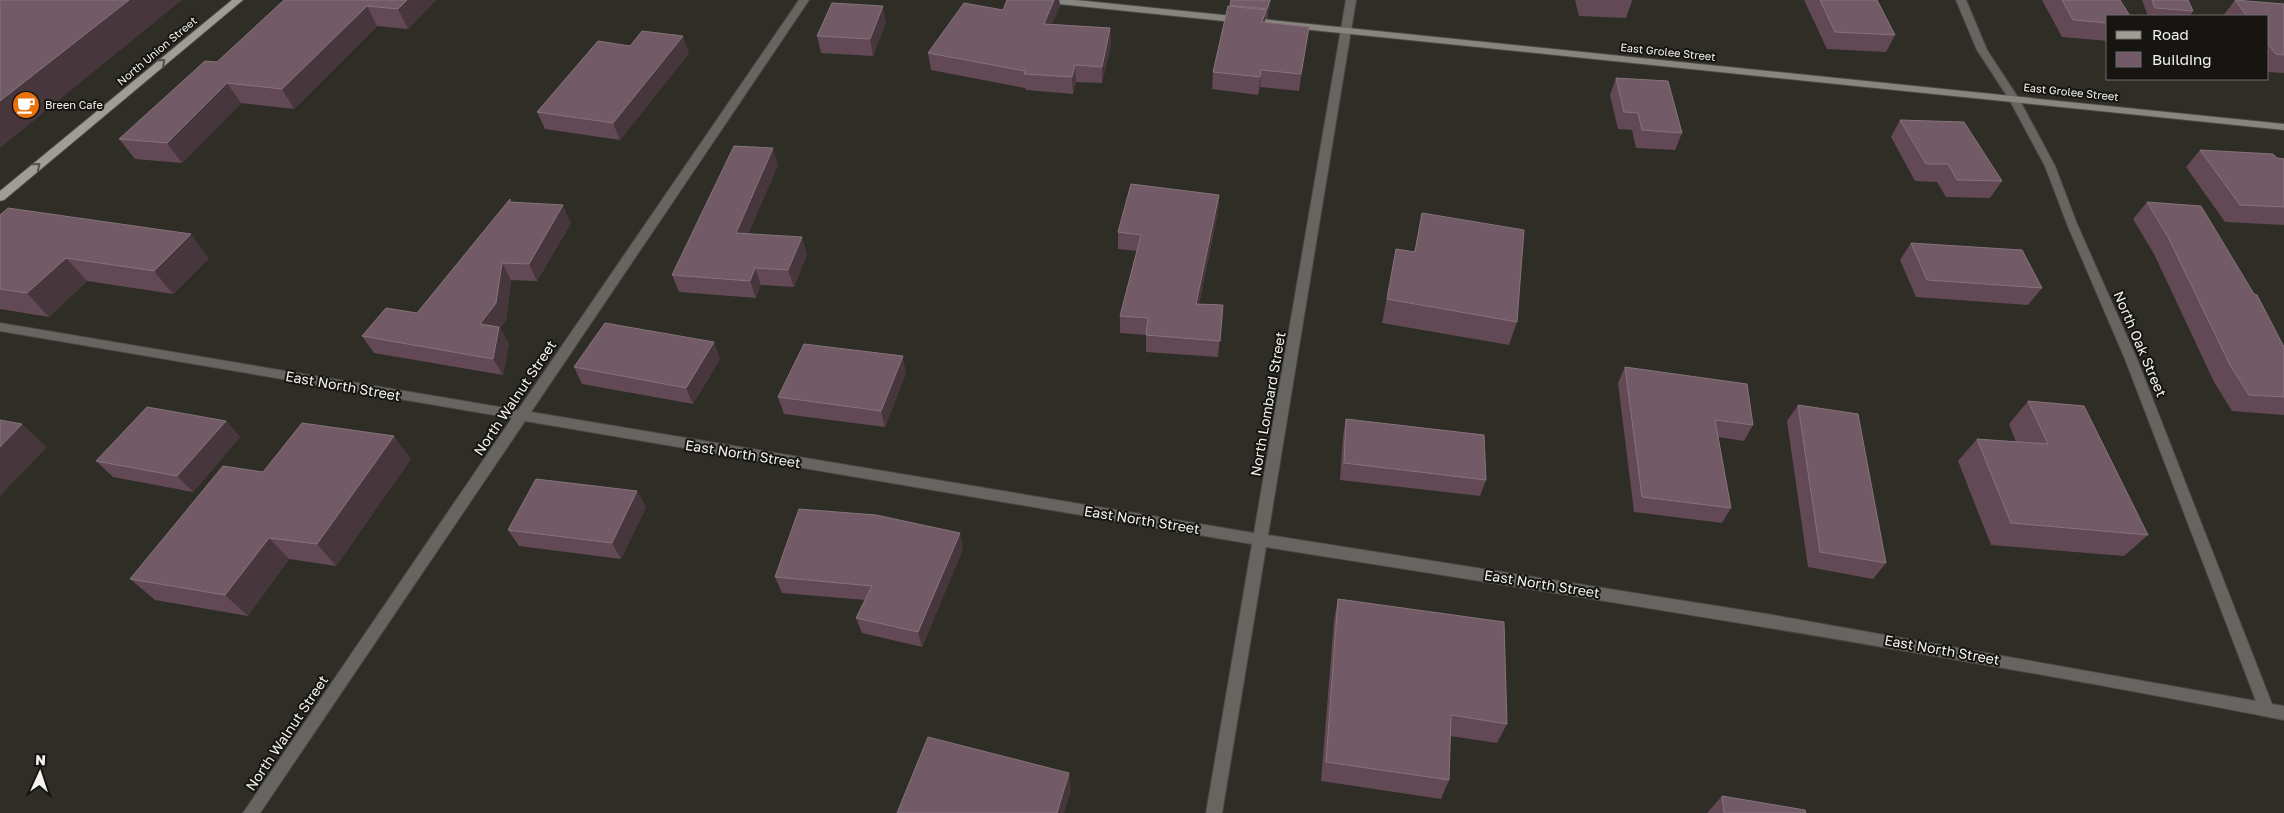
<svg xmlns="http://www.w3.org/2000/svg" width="2284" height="813" font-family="'Golos Text',sans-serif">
  <rect width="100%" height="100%" fill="#2e2d26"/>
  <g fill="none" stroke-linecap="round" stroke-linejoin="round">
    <g stroke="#4a4942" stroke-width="2">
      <path id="street" d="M799,0H809L531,412L1254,533L1346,0H1356L1268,535L1767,614L2256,701L2125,359L2067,224L2045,166L2009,99L1977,50L1956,0H1966L1987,50L2019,99L2055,166L2077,224L2137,359L2272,704L2284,706V720C1946,654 1606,601 1266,547L1222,813H1206L1252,544L525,421L260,813H243L512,418L0,331V323L518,410Z"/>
    </g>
    <g stroke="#4a4942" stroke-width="2">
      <path id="secondary" d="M1044,0H1076L2284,124V130L1049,3Z"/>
    </g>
    <g stroke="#4a4942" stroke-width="2">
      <path id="primary" d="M232,0H243L4,200L0,201V191Z"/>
    </g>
    <use href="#street" fill="#676562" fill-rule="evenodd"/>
    <use href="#secondary" fill="#87857f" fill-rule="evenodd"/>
    <use href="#primary" fill="#a09d96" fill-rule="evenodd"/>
  </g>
  <g fill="#624955">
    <path d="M284,0H436L408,29L377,26L294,109L241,103L182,163L135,159L119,139L217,62Z"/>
    <path d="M1007,0H1059L1060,6L1052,24L1110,28L1111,45L1102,83L1076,82L1073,94L1026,90L1025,88L931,70L928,53L1003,10Z"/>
    <path d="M1231,0H1271L1267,18H1265L1264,23L1309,27L1299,91L1260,87L1258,95L1212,89L1213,72Z"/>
    <path d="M1575,0H1632V1L1626,18L1579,16Z"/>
    <path d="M1804,0H1877L1895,35L1886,52L1827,49Z"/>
    <path d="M2042,0H2120L2108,16V41L2062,37Z"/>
    <path d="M2142,0H2188L2193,11L2190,16H2148Z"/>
    <path d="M2235,0L2284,4V73L2268,72V16H2223Z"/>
    <path d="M886,22L873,56L821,53L817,36Z"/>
    <path d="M689,53L620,140L545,129L537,112Z"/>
    <path d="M1616,78L1682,133L1675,150L1636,148L1632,130L1618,129L1610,95Z"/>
    <path d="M1900,120L2002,181L1990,198L1946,197L1937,182L1915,181L1891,137Z"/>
    <path d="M2200,150L2284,159V225L2225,222L2186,167Z"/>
    <path d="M778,165L748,234L807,254L794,287L761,285L756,298L679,292L672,275Z"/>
    <path d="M1219,195L1218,212L1199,304L1223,305L1218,357L1146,352V335L1120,333V316L1137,251L1118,249V232Z"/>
    <path d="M512,202L571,223L537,281L511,280L506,320L500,328L509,344L503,375L374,353L362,336L417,313Z"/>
    <path d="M2147,202L2284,347V415L2232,411L2214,382L2154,254L2133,219Z"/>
    <path d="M1422,213L1517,322L1509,345L1382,323L1396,249L1414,252Z"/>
    <path d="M0,215L209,258L173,294L87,281L49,317L0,309Z"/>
    <path d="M1911,243L2042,288L2028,305L1916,297L1900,260Z"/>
    <path d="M720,359L693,404L582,384L574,367Z"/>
    <path d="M1625,367L1753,425L1744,441L1718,437L1731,508L1722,523L1634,512L1618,383Z"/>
    <path d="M906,373L885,427L784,414L778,397Z"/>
    <path d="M2028,401L2148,535L2124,556L1991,545L1958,461L1977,439L2016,442L2009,424Z"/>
    <path d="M1798,405L1886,563L1873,579L1808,567L1787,421Z"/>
    <path d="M1346,419L1486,480L1480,496L1340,480L1343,436Z"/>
    <path d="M226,421L240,437L193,492L113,477L96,461Z"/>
    <path d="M411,459L336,566L289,559L248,616L155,600L130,579L263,472Z"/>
    <path d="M637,491L646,507L621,559L519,546L508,530Z"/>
    <path d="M963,549L922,647L862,633L856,618L865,600L782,593L775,577Z"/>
    <path d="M1338,599L1507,724L1497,743L1450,736L1449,780L1441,799L1321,781L1334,620Z"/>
    <path d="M1722,796L1806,813H1707Z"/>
  </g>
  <g fill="#47363c">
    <path d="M129,0H182L0,148V101Z"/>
    <path d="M407,0H436L408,29L398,9Z"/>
    <path d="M1054,0H1059L1060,6L1045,41L1044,24Z"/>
    <path d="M1270,0H1271L1267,18V9Z"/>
    <path d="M367,6L377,26L294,109L282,89Z"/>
    <path d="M883,6L886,22L873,56L870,39Z"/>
    <path d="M1266,10L1264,27L1262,22Z"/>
    <path d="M1309,27L1307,44L1299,91L1301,74Z"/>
    <path d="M1110,28L1111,45L1102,83V67Z"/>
    <path d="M683,36L689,53L620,140L613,123Z"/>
    <path d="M1075,65L1076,82L1073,94L1072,77Z"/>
    <path d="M1261,70L1260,87L1258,95L1260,77Z"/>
    <path d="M227,83L241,103L182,163L167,143Z"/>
    <path d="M773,148L778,165L741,250L736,233Z"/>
    <path d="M1219,195L1218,212L1195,321L1196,304Z"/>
    <path d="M563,205L571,223L537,281L529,264Z"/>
    <path d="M191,234L209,258L173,294L154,271Z"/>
    <path d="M802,237L807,254L794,287L788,270Z"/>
    <path d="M66,258L87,281L49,317L27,293Z"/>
    <path d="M502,263L511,280L506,320L500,328L509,344L503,375L493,359L480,324Z"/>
    <path d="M755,268L761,285L756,298L750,281Z"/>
    <path d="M714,342L720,359L693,404L686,388Z"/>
    <path d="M903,356L906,373L885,427L881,411Z"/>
    <path d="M226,421L240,437L193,492L177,476Z"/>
    <path d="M22,424L47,447L0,496V447Z"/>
    <path d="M394,436L411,459L336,566L317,544Z"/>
    <path d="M637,491L646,507L621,559L612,543Z"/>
    <path d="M960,533L963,549L922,647L918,632Z"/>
    <path d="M269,538L289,559L248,616L225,595Z"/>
    <path d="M1069,773L1071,791L1064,813H1057Z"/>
  </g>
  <g fill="#725b66" stroke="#86737b">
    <path d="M0,0H129L0,101Z"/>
    <path d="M284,0H407L398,9L367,6L282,89L227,83L167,143L119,139L205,61L217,62Z"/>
    <path d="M1007,0H1054L1044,24L1110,28L1102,67L1075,65L1072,77L1024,74L1025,71L928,53L964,3L1003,10Z"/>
    <path d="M1231,0H1270L1267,9L1230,5Z"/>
    <path d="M1820,0H1877L1895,35L1835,32Z"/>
    <path d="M2062,0H2120L2130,16H2108V23L2073,20Z"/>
    <path d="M2152,0H2188L2193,11L2155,8Z"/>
    <path d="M2235,0L2284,4V55L2276,54L2268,44V16H2247Z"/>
    <path d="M832,3L883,6L870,39L817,36Z"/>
    <path d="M1228,6L1266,10L1262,22L1309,27L1301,74L1261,70L1260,77L1213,72Z"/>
    <path d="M642,31L683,36L613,123L537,112L598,41L630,46Z"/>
    <path d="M1616,78L1668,81L1682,133L1642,130L1638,113L1624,112Z"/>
    <path d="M1900,120L1964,122L2002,181L1957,180L1948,164H1926Z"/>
    <path d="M734,146L773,148L736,233L802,237L788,270L755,268L750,281L672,275Z"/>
    <path d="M2200,150L2273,154L2277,158L2284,159V207L2240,205Z"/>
    <path d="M1131,184L1219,195L1196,304L1223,305L1220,341L1146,335L1148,318L1120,316L1141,235L1118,232Z"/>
    <path d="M510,199V202L563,205L529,264L502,263L496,303L480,324L499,327L493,359L362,336L386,308L417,313Z"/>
    <path d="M2147,202L2201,206L2254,294L2257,295L2284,347V397L2249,395L2230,365L2168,237Z"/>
    <path d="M8,208L191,234L154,271L66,258L27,293L0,289V215Z"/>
    <path d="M1422,213L1524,230L1517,322L1387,299L1396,249L1415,252Z"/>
    <path d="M1911,243L2022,250L2042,288L1927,280Z"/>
    <path d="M605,323L714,342L686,388L574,367Z"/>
    <path d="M804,344L903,356L881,411L778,397Z"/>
    <path d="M1625,367L1747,384L1753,425L1715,420L1731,508L1642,497Z"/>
    <path d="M2028,401L2084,406L2148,535L2011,523L1977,439L2048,444Z"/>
    <path d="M1798,405L1858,414L1886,563L1820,552Z"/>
    <path d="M147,407L226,421L177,476L96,461Z"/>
    <path d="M1346,419L1484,435L1486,480L1344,463Z"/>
    <path d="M0,420L22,424L0,447Z"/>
    <path d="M302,423L394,436L317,544L269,538L225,595L130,579L223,466L263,472Z"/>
    <path d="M536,479L637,491L612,543L508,530Z"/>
    <path d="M799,509L876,515L960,533L918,632L856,618L872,586L775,577Z"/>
    <path d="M1338,599L1504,622L1507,724L1451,715L1449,780L1326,762Z"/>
    <path d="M928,737L1069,773L1057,813H897Z"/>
    <path d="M1722,796L1805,810L1806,813H1724Z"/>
  </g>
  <defs><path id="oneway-chevron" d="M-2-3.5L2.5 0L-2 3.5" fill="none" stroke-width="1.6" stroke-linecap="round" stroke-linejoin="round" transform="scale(1.25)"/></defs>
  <g stroke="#54524d">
    <use href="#oneway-chevron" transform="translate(162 62) rotate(-40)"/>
    <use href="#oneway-chevron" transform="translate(37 166) rotate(-40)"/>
  </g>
  <defs>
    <g id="cafe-disc" transform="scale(1.4375)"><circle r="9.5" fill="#e8710a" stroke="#161512"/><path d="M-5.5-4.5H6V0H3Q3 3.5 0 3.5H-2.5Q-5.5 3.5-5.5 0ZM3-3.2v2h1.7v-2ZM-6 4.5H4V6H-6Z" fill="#fff"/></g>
  </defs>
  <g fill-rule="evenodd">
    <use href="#cafe-disc" x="26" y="105"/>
  </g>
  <g text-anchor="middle" stroke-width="4" stroke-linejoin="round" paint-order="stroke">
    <g font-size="11" fill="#f3f2ee" stroke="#161512">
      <text transform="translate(157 51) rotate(-40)" y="4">North Union Street</text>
      <text transform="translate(1668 52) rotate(6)" y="4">East Grolee Street</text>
      <text transform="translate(2071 92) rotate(6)" y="4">East Grolee Street</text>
    </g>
    <g font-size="11" fill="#f3f2ee" stroke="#161512" text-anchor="start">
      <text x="45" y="109">Breen Cafe</text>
    </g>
    <g font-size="14" fill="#f3f2ee" stroke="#161512">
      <text transform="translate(2140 344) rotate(67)" y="5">North Oak Street</text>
      <text transform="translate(343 386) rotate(10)" y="5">East North Street</text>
      <text transform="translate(515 398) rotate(-56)" y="5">North Walnut Street</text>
      <text transform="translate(1268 404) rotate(-80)" y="5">North Lombard Street</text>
      <text transform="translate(743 454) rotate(9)" y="5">East North Street</text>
      <text transform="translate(1142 520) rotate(9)" y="5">East North Street</text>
      <text transform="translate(1542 584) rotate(9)" y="5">East North Street</text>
      <text transform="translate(1942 650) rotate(10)" y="5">East North Street</text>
      <text transform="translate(287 733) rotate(-56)" y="5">North Walnut Street</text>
    </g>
  </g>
  <rect x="2106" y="15" width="162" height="65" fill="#161512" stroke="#6e6d6a"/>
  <rect x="2116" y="31" width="25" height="8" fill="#a09d96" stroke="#6e6d6a"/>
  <text x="2152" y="40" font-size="15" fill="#f3f2ee">Road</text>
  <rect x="2116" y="52" width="25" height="15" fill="#725b66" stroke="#6e6d6a"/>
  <text x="2152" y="65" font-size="15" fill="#f3f2ee">Building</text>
  <g transform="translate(40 773) rotate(3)" stroke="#161512" stroke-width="4" paint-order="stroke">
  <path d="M0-4L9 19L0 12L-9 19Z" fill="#f3f2ee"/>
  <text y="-8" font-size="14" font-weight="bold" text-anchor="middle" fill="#f3f2ee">N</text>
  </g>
</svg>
